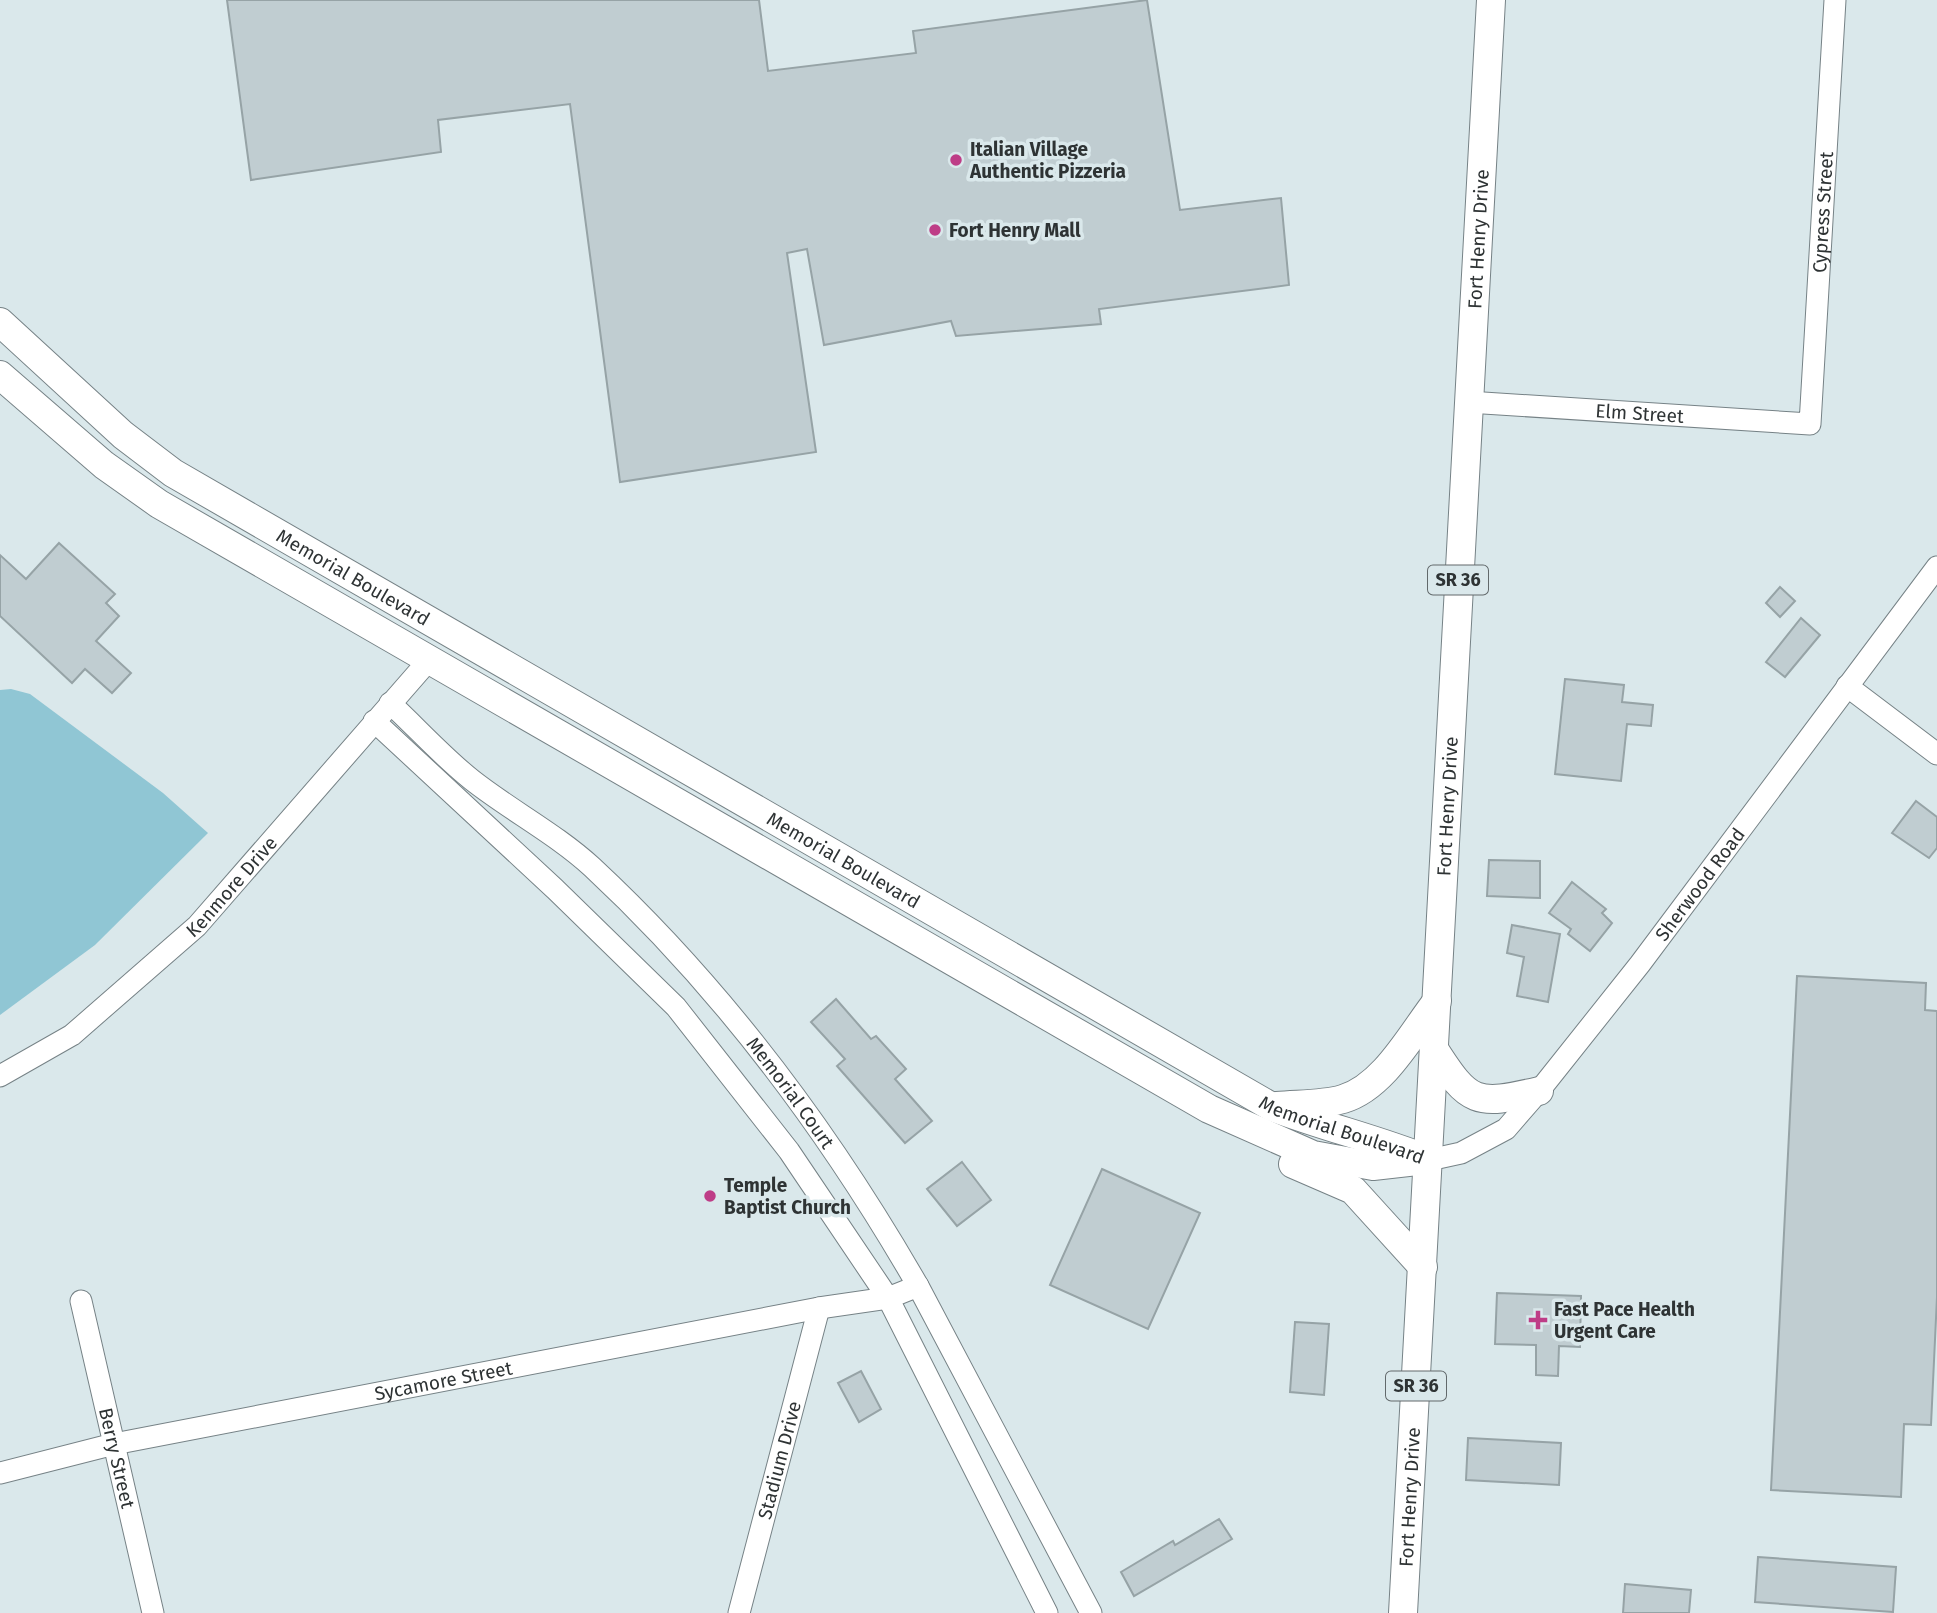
<svg xmlns="http://www.w3.org/2000/svg" width="1937" height="1613" font-family="'Fira Sans',sans-serif">
  <rect width="100%" height="100%" fill="#dae8eb"/>
  <path fill="#90c6d4" d="M11,689L30,694L163,793L208,833L95,945L0,1015V690Z"/>
  <g fill="#c0cdd1" stroke="#96a3a6" stroke-width="2">
    <path d="M227,0H759L768,71L916,53L913,31L1147,0L1180,210L1281,198L1289,285L1099,309L1101,324L956,336L951,321L824,345L807,249L787,253L816,452L620,482L570,104L438,120L441,152L251,180Z"/>
    <path d="M59,543L115,594L106,603L119,616L96,641L131,673L112,693L85,669L72,683L0,616V555L26,579Z"/>
    <path d="M1780,587L1795,601L1780,617L1766,603Z"/>
    <path d="M1801,618L1820,635L1785,677L1766,662Z"/>
    <path d="M1565,679L1624,685L1622,702L1653,705L1651,726L1627,724L1621,781L1555,774Z"/>
    <path d="M1916,801L1937,817V848L1929,858L1892,833Z"/>
    <path d="M1489,860L1540,861V898L1487,896Z"/>
    <path d="M1572,882L1606,909L1602,913L1612,923L1590,951L1568,934L1571,929L1549,913Z"/>
    <path d="M1512,925L1560,934L1548,1002L1517,996L1524,957L1507,953Z"/>
    <path d="M1797,976L1926,983L1925,1010L1937,1011V1297L1931,1425L1904,1424L1901,1497L1771,1490Z"/>
    <path d="M836,999L871,1039L876,1036L906,1069L895,1079L932,1121L905,1143L837,1066L845,1059L811,1022Z"/>
    <path d="M962,1162L991,1200L957,1226L927,1189Z"/>
    <path d="M1102,1169L1200,1213L1148,1329L1050,1285Z"/>
    <path d="M1497,1293L1581,1296L1580,1347L1559,1346L1558,1376L1536,1375V1345L1495,1344Z"/>
    <path d="M1295,1322L1329,1324L1324,1395L1290,1392Z"/>
    <path d="M861,1371L881,1409L859,1422L838,1383Z"/>
    <path d="M1468,1438L1561,1443L1559,1485L1466,1480Z"/>
    <path d="M1219,1519L1232,1539L1134,1596L1121,1572L1173,1541L1175,1545Z"/>
    <path d="M1758,1557L1896,1567L1893,1612L1755,1602Z"/>
    <path d="M1625,1584L1691,1590L1689,1613H1623Z"/>
  </g>
  <g fill="none" stroke-linecap="round" stroke-linejoin="round">
    <g stroke="#768286" stroke-width="23">
      <g id="minor">
        <path id="s1" d="M1468,402L1810,424L1835,0"/>
        <path d="M1847,686L1937,754"/>
        <path id="s2" d="M390,703C417,728 443,757 472,780C510,810 556,834 592,867C721,987 830,1133 918,1286L1091,1613"/>
        <path d="M374,721L555,889L676,1007L789,1151L888,1298L1047,1613"/>
        <path id="s3" d="M0,1076L72,1035L197,926L429,660"/>
        <path id="s4" d="M1429,1160L1461,1153L1506,1129L1539,1091L1640,964L1937,567"/>
        <path id="s5" d="M81,1301L153,1613"/>
        <path id="s6" d="M0,1473L114,1444L819,1308L888,1298L918,1286"/>
        <path id="s7" d="M739,1613L819,1308"/>
      </g>
    </g>
    <g stroke="#768286" stroke-width="30">
      <g id="major">
        <path id="s8" d="M0,322L123,435L173,473L1272,1107C1324,1127 1377,1139 1429,1160"/>
        <path d="M0,375L104,465L159,504L1209,1109L1313,1155L1373,1166L1426,1160"/>
        <path d="M1434,1049C1469,1104 1476,1106 1539,1091"/>
        <path d="M1277,1106C1298,1104 1323,1105 1343,1099C1384,1087 1412,1033 1437,1001"/>
        <path d="M1293,1164L1353,1190L1423,1267"/>
        <path id="s9" d="M1403,1613L1491,0"/>
      </g>
    </g>
    <use href="#minor" stroke="#fff" stroke-width="21"/>
    <use href="#major" stroke="#fff" stroke-width="28"/>
  </g>
  <g fill="#be3d87" stroke="#dae8eb" stroke-width="2.5">
    <circle cx="956" cy="160" r="7"/>
    <circle cx="935" cy="230" r="7"/>
    <circle cx="710" cy="1196" r="7"/>
    <path d="M1534.5 1309.5h7v7h7v7h-7v7h-7v-7h-7v-7h7z"/>
  </g>
  <g text-anchor="middle" stroke-width="7" stroke-linejoin="round" paint-order="stroke">
    <g fill="#dae8eb" stroke="#62696b" stroke-width="2">
      <rect x="1428" y="565.5" width="60" height="29" rx="5"/>
      <rect x="1386" y="1371.5" width="60" height="29" rx="5"/>
    </g>
    <g font-size="18" font-weight="bold" fill="#2e3334">
      <text x="1458" y="586">SR 36</text>
      <text x="1416" y="1392">SR 36</text>
    </g>
    <g font-size="19" font-weight="bold" fill="#2e3334" stroke="#dae8eb" text-anchor="start">
      <text x="970" y="156">Italian Village<tspan x="970" dy="22">Authentic Pizzeria</tspan></text>
      <text x="949" y="237">Fort Henry Mall</text>
      <text x="724" y="1192">Temple<tspan x="724" dy="22">Baptist Church</tspan></text>
      <text x="1554" y="1316">Fast Pace Health<tspan x="1554" dy="22">Urgent Care</tspan></text>
    </g>
    <g font-size="19" fill="#2e3334" stroke="#dae8eb">
      <text dy="7" stroke="none"><textPath href="#s1" startOffset="555">Cypress Street</textPath></text>
      <text dy="7" stroke="none"><textPath href="#s9" startOffset="1376">Fort Henry Drive</textPath></text>
      <text dy="7" stroke="none"><textPath href="#s1" startOffset="172">Elm Street</textPath></text>
      <text dy="7" stroke="none"><textPath href="#s8" startOffset="438">Memorial Boulevard</textPath></text>
      <text dy="7" stroke="none"><textPath href="#s9" startOffset="808">Fort Henry Drive</textPath></text>
      <text dy="7" stroke="none"><textPath href="#s8" startOffset="1004">Memorial Boulevard</textPath></text>
      <text dy="7" stroke="none"><textPath href="#s4" startOffset="396">Sherwood Road</textPath></text>
      <text dy="7" stroke="none"><textPath href="#s3" startOffset="301">Kenmore Drive</textPath></text>
      <text dy="7" stroke="none"><textPath href="#s2" startOffset="562">Memorial Court</textPath></text>
      <text dy="7" stroke="none"><textPath href="#s8" startOffset="1572">Memorial Boulevard</textPath></text>
      <text dy="7" stroke="none"><textPath href="#s6" startOffset="453">Sycamore Street</textPath></text>
      <text dy="7" stroke="none"><textPath href="#s5" startOffset="161">Berry Street</textPath></text>
      <text dy="7" stroke="none"><textPath href="#s7" startOffset="158">Stadium Drive</textPath></text>
      <text dy="7" stroke="none"><textPath href="#s9" startOffset="116">Fort Henry Drive</textPath></text>
    </g>
  </g>
</svg>
